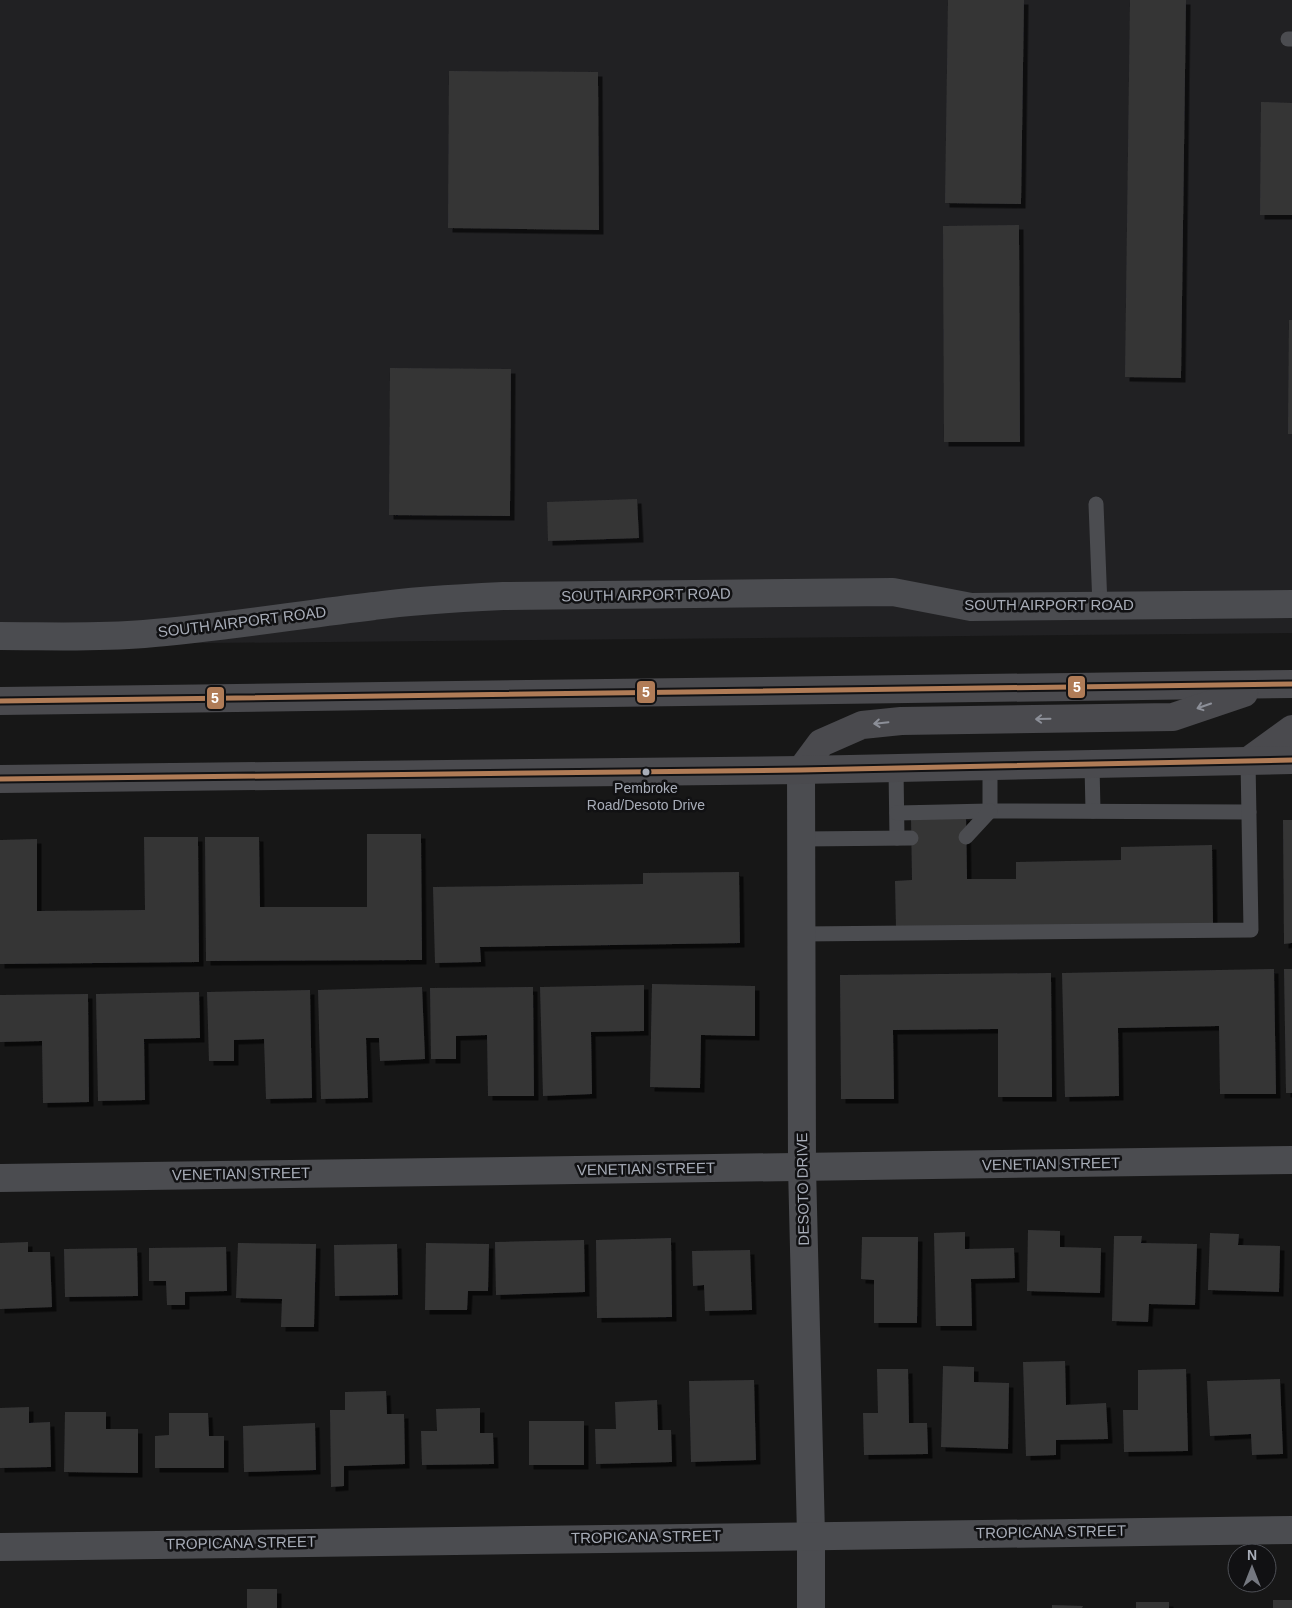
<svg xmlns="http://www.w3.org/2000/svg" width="1292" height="1608" font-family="Helvetica,sans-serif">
  <defs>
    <filter id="shadow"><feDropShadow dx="4.5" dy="4.5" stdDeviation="0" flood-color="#0009"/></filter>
  </defs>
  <rect width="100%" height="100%" fill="#171717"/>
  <path fill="#212123" d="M0,0H1292V633L0,645Z"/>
  <g fill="#353536" filter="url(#shadow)">
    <path d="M948,0H1024L1021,204L945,203Z"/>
    <path d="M1130,0H1186L1181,378L1125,377Z"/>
    <path d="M449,71L598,72L599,230L448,228Z"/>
    <path d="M1261,102L1292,103V215H1260Z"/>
    <path d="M1019,225L1020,442H944L943,226Z"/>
    <path d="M1289,320H1292V434H1288Z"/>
    <path d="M390,368L511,369L510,516L389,515Z"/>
    <path d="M637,499L639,538L548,541L547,502Z"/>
    <path d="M966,816L967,879H1016V862L1121,860V847L1212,845L1213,924L896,928L895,881L912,880L911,817Z"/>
    <path d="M1283,820H1292V943L1284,944Z"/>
    <path d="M367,834H421L422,960L206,961L205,837H259L260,907H367Z"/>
    <path d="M144,837H198L199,962L0,964V840L37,839V911L145,910Z"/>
    <path d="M739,872L740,943L480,947L481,962L435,963L433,887L643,884V873Z"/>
    <path d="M1274,969L1276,1094H1220L1219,1026L1118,1028L1119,1096L1065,1097L1062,973Z"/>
    <path d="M1284,969H1292V1093H1286Z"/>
    <path d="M1051,973L1052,1097H998V1029L893,1030L894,1099H841L840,975Z"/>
    <path d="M652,984L755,986V1036L701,1035L700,1088L650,1087Z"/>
    <path d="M644,985V1031L591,1032L592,1094L543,1096L540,987Z"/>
    <path d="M422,987L425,1059L380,1061L379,1038H366L368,1098L321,1099L318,990Z"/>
    <path d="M533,987L534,1096H488L487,1035L456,1036V1059H431L430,988Z"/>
    <path d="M310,990L312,1098L266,1099L264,1039L234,1040V1061H209L207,992Z"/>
    <path d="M199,992L200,1038L144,1039L145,1100L98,1101L96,994Z"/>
    <path d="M88,994L89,1102L43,1103L42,1041L0,1042V995Z"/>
    <path d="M1028,1230L1060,1231V1247L1101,1248L1100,1293L1027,1291Z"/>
    <path d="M965,1232V1249L1014,1248L1015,1278L971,1279L972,1326H936L934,1233Z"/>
    <path d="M1210,1233L1239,1234L1238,1245L1280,1246L1279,1292L1208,1290Z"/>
    <path d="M1114,1236H1142L1141,1243L1197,1244L1195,1305L1149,1304L1148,1322L1112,1321Z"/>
    <path d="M862,1237H918L917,1323H874V1280L861,1279Z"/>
    <path d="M671,1238L672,1317L597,1318L596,1240Z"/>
    <path d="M584,1240L585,1292L496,1295L495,1242Z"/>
    <path d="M28,1242V1252H50L52,1307L0,1309V1243Z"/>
    <path d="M238,1243L316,1244L314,1327H281L282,1299L236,1298Z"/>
    <path d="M426,1243L489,1244L488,1291H468L467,1310H425Z"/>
    <path d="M397,1244L398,1295L335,1296L334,1245Z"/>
    <path d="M226,1247L227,1291L185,1292V1305H167L166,1281H149V1248Z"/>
    <path d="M137,1248L138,1296L65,1297L64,1249Z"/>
    <path d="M750,1250L752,1310L705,1311L704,1285L693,1286L692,1251Z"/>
    <path d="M1065,1361L1066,1405L1106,1403L1108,1439L1056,1440V1455L1026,1456L1023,1362Z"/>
    <path d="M943,1366L974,1367V1382L1009,1383L1008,1449L941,1447Z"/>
    <path d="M877,1369H908L909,1423H927L928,1454L864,1455L863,1413H878Z"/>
    <path d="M1186,1369L1188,1451L1124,1452L1123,1410H1138V1370Z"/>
    <path d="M1280,1379L1283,1454L1252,1455L1251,1434L1210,1436L1207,1381Z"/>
    <path d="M754,1380L756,1460L691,1462L689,1381Z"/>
    <path d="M386,1391L387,1414H404L405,1464L344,1466V1486L331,1487L330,1410H345V1392Z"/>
    <path d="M657,1400L658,1430H671L672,1462L596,1464L595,1429H616L615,1402Z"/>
    <path d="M29,1407V1423L50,1422L51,1467L0,1468V1408Z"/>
    <path d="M480,1408V1433H493L494,1464L422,1465L421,1431H437L436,1409Z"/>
    <path d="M65,1412H106V1429H138V1473L64,1472Z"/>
    <path d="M169,1413H208L209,1436H224V1468H155V1436L169,1435Z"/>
    <rect x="529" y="1421" width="55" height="44"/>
    <path d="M315,1423L316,1470L244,1472L243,1426Z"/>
    <rect x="247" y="1589" width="30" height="19"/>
    <rect x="1273" y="1600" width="19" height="8"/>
    <rect x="1136" y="1602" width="33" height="6"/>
    <path d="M1052,1605L1083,1606L1082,1608H1052Z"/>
  </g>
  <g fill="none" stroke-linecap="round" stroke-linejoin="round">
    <g stroke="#4b4c50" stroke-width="15">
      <path d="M1288,39H1292"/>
      <path d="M1096,504L1100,606"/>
      <path d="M1092,765L1093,811"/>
      <path d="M990,767V811L1249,812"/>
      <path d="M896,769L897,838"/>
      <path d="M897,813L990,811"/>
      <path d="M966,837L990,811"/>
      <path d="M801,839L911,838"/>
      <path d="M801,934L1251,930L1248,761"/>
    </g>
    <g stroke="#4b4c50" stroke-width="28">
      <path d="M0,636C48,636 96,638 144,634C221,628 297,615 374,606C417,600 460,598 503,596L893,592L971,607L1292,604"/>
      <path d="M801,770L802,1167L811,1535V1608"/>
      <path d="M0,1178L1292,1160"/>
      <path d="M0,1547L1292,1530"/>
    </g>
    <g stroke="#4a4a4e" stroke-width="28">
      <path d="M0,701L1292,684"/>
      <path d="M1248,761L1292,729"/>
      <path d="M801,770L821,743L862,725L901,721L1173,717L1244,693"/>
      <path d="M0,779L801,770L1292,760"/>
    </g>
    <g stroke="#111113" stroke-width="9">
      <g id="bus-1">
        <path d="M0,701L1292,684"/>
        <path d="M0,779L801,770L1292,760"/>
      </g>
    </g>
    <use href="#bus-1" stroke="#b07c57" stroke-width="5"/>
  </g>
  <defs><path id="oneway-shaft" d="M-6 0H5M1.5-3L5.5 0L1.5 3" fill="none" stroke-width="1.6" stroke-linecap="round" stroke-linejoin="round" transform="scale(1.25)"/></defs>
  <g stroke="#8c8f98">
    <use href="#oneway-shaft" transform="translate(1204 706) rotate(161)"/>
    <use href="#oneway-shaft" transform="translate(1043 719) rotate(179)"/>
    <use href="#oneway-shaft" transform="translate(881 723) rotate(174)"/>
  </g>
  <circle fill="#a8adb8" stroke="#111113" stroke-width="2" cx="646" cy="772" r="4.5"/>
  <g text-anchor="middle" stroke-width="5" stroke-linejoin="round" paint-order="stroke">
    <g font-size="14" fill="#a8adb8" stroke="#111113">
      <text x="646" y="793">Pembroke<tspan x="646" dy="17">Road/Desoto Drive</tspan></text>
    </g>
    <g font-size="15" fill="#a8adb8" stroke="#111113">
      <text transform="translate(646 595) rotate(-1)" y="5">SOUTH AIRPORT ROAD</text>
      <text x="1049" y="610">SOUTH AIRPORT ROAD</text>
      <text transform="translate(242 622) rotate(-7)" y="5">SOUTH AIRPORT ROAD</text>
      <text transform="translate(1051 1164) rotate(-1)" y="5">VENETIAN STREET</text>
      <text transform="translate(646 1169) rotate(-1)" y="5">VENETIAN STREET</text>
      <text transform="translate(241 1174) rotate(-1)" y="5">VENETIAN STREET</text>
      <text transform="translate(803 1189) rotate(-91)" y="5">DESOTO DRIVE</text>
      <text transform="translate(1051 1532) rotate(-1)" y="5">TROPICANA STREET</text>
      <text transform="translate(646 1537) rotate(-1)" y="5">TROPICANA STREET</text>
      <text transform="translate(241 1543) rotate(-1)" y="5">TROPICANA STREET</text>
    </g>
  </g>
  <g stroke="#111113" stroke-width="2">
    <rect x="1067" y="675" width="19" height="24" rx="5" fill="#b07c57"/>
    <rect x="636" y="680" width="20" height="24" rx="5" fill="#b07c57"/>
    <rect x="206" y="686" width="19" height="24" rx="5" fill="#b07c57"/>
  </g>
  <g font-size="14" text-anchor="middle" font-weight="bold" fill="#fff">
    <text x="1077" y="692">5</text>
    <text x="646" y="697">5</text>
    <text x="215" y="703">5</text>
  </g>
  <g transform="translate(1252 1568)"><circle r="24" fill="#111113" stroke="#4d4f55"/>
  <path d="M0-4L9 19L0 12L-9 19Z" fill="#757880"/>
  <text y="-8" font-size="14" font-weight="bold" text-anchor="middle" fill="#a8adb8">N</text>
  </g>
</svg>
